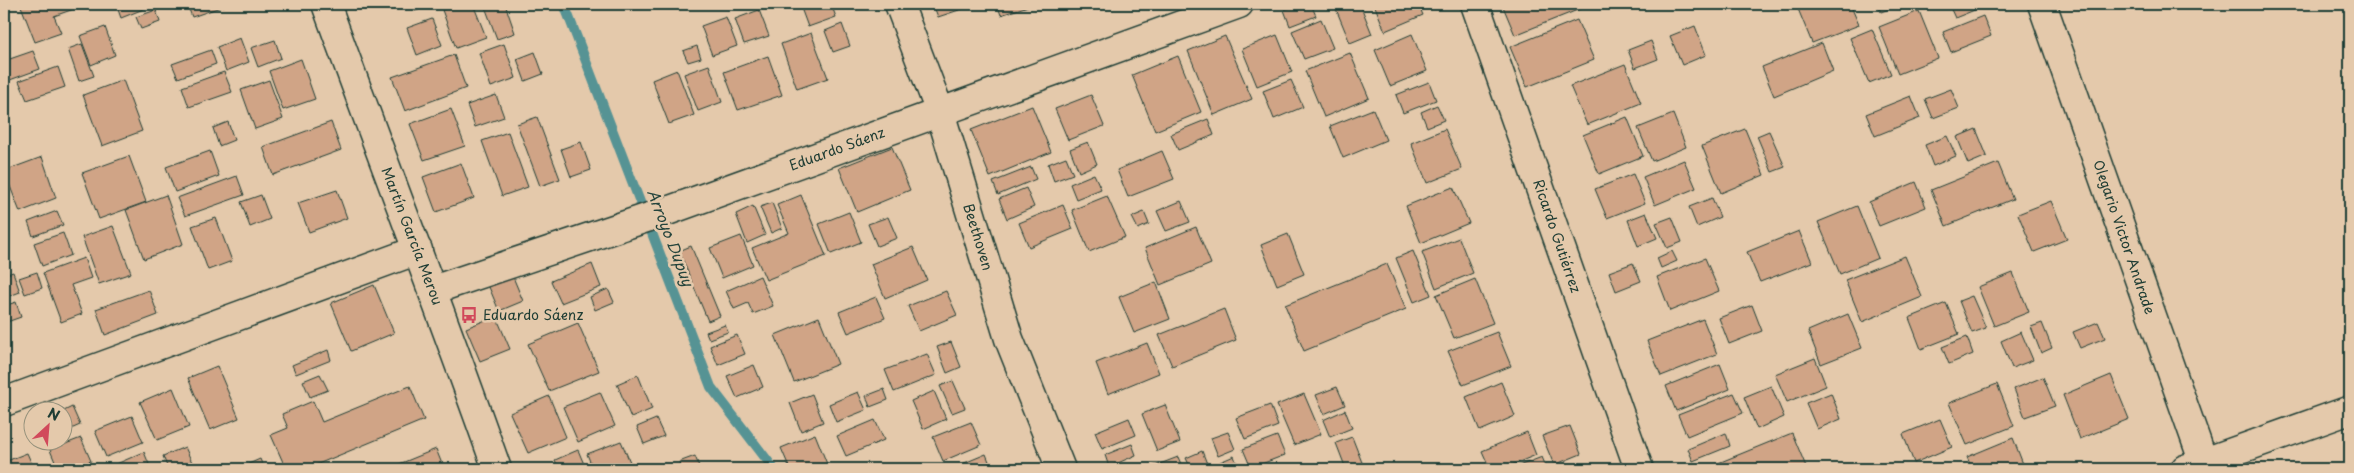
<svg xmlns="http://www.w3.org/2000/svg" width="2354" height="473" font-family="'Playpen Sans',sans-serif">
  <rect width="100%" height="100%" fill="#e4c9ab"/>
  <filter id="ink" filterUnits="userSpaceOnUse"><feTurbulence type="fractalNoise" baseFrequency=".02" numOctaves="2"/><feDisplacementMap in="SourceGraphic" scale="10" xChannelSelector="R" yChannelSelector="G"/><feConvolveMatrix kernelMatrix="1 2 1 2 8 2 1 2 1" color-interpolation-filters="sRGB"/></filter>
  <g filter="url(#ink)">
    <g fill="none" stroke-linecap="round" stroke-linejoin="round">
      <path stroke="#569394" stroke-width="10" d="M564,4L711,387L774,469"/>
    </g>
    <g fill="#d0a486" stroke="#1f3d34">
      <path d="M27,4H88L54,16L61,33L35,42L21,6Z"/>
      <path d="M116,4H150L151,6L121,18Z"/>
      <path d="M187,4H229L192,17Z"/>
      <path d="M413,4H436L415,11Z"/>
      <path d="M459,4H473L486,37L456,48L442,10Z"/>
      <path d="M484,4H505L515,33L497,39Z"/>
      <path d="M813,4H831L836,17L808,27L801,8Z"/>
      <path d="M933,4H967L968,7L938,17Z"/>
      <path d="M997,4H1034L1001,15Z"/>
      <path d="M1298,4H1311L1316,16L1290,26L1284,10Z"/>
      <path d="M1334,4H1360L1372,34L1350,43Z"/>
      <path d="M1374,4H1418L1423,15L1385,31Z"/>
      <path d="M1502,4H1590V5L1515,35Z"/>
      <path d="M1796,4H1850L1859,25L1812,43Z"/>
      <path d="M1877,4H1902L1881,12Z"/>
      <path d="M1952,4H1974L1977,9L1955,18L1949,5Z"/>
      <path d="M156,10L160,22L141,29L136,17Z"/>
      <path d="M759,10L769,36L744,44L735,19Z"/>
      <path d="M1919,11L1938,58L1898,74L1879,27Z"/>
      <path d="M1983,16L1991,36L1951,52L1943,32Z"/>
      <path d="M726,17L737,46L712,55L701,26Z"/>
      <path d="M432,19L442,45L417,55L407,28Z"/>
      <path d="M1321,19L1333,48L1304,59L1292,31Z"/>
      <path d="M1577,20L1594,60L1527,87L1510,47Z"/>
      <path d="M842,24L850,46L833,52L825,31Z"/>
      <path d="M1695,26L1706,55L1682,65L1670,36Z"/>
      <path d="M105,27L115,55L91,65L80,36Z"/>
      <path d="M1872,29L1891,74L1869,83L1850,38Z"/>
      <path d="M811,33L828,78L797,89L781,44Z"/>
      <path d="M1412,34L1427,71L1390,86L1375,50Z"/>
      <path d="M1277,35L1292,72L1257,86L1242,49Z"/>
      <path d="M1225,36L1252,99L1214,115L1188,51Z"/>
      <path d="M240,38L249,62L226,71L217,47Z"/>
      <path d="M275,40L281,58L258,67L251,48Z"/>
      <path d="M1651,41L1658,59L1635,68L1628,50Z"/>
      <path d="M1822,43L1833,71L1774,96L1762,67Z"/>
      <path d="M82,44L94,76L79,81L68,49Z"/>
      <path d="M504,44L516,78L491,87L479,53Z"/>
      <path d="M697,46L701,58L688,62L683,51Z"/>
      <path d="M211,50L216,64L178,78L172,64Z"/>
      <path d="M33,51L40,69L7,81L4,61Z"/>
      <path d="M535,52L543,74L525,81L517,59Z"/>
      <path d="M1350,53L1369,98L1324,117L1305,71Z"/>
      <path d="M454,55L466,88L405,111L392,77Z"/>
      <path d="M768,56L782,95L738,110L724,72Z"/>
      <path d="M1178,56L1201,112L1155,131L1132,75Z"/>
      <path d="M301,59L315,99L283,110L269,71Z"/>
      <path d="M1625,64L1641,103L1587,125L1570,86Z"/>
      <path d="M709,65L722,102L698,111L684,74Z"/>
      <path d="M58,67L65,87L27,100L19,81Z"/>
      <path d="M677,70L694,115L669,124L652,80Z"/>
      <path d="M224,72L232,92L189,107L182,87Z"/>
      <path d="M123,80L142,131L102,146L83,95Z"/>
      <path d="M269,80L283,119L255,129L241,90Z"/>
      <path d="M1291,80L1303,107L1274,119L1263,91Z"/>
      <path d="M1429,82L1436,100L1403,113L1396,95Z"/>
      <path d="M1951,89L1959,108L1933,118L1925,99Z"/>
      <path d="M496,95L504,117L475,127L467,105Z"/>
      <path d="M1091,95L1104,126L1068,140L1055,109Z"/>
      <path d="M1911,96L1920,118L1875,136L1866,114Z"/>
      <path d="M1437,105L1444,120L1427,127L1421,112Z"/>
      <path d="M1032,106L1051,152L990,177L971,130Z"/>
      <path d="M451,109L465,146L424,160L410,124Z"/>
      <path d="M1373,109L1386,140L1343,158L1330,126Z"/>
      <path d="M1673,114L1686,147L1652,161L1638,128Z"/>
      <path d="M537,117L560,179L540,186L517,124Z"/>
      <path d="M1627,117L1643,156L1599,174L1583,135Z"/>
      <path d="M1208,119L1214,135L1178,150L1171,134Z"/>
      <path d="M228,122L234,140L219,146L213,128Z"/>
      <path d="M331,122L341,150L273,175L263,147Z"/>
      <path d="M1445,129L1462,169L1427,183L1411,143Z"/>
      <path d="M1745,129L1764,175L1721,193L1702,146Z"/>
      <path d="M1976,129L1987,156L1968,164L1957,137Z"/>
      <path d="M1769,131L1785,167L1772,172L1757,136Z"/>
      <path d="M508,132L528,187L502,196L482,141Z"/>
      <path d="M1947,136L1956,156L1933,166L1925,145Z"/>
      <path d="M581,142L591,170L571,177L561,149Z"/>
      <path d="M1088,142L1097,164L1079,172L1070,149Z"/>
      <path d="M892,147L910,190L857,212L839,168Z"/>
      <path d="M210,151L219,176L175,192L166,167Z"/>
      <path d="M1162,151L1174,179L1128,197L1117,170Z"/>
      <path d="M129,156L146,202L99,219L82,173Z"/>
      <path d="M42,157L56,198L20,212L4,171Z"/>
      <path d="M1066,157L1073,174L1054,181L1048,164Z"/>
      <path d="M1684,160L1696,188L1655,205L1643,177Z"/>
      <path d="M461,163L474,198L436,212L423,177Z"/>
      <path d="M1998,163L2013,199L1946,226L1931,190Z"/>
      <path d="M1031,167L1036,179L998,195L993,182Z"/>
      <path d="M1094,174L1101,189L1076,199L1070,184Z"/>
      <path d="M1633,174L1645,203L1607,218L1595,189Z"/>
      <path d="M237,176L244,195L185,216L177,198Z"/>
      <path d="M1916,182L1926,207L1879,226L1869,202Z"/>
      <path d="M1453,187L1469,223L1421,243L1406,206Z"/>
      <path d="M1026,188L1034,207L1007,219L999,199Z"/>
      <path d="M337,190L347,218L309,232L298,203Z"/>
      <path d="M166,195L183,244L144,259L126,210Z"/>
      <path d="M261,195L270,219L250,227L241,202Z"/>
      <path d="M801,195L826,256L766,280L752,248L789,233L777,205Z"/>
      <path d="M1107,196L1125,237L1089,252L1072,210Z"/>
      <path d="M1712,198L1720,217L1697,227L1689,207Z"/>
      <path d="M1181,201L1190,222L1166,231L1157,211Z"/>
      <path d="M2051,201L2067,239L2034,252L2018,214Z"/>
      <path d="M772,203L782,228L771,233L760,207Z"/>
      <path d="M1063,205L1073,229L1029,247L1019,223Z"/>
      <path d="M753,206L765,235L747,243L736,214Z"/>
      <path d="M1857,206L1878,258L1840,274L1818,222Z"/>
      <path d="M57,211L63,225L33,236L28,222Z"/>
      <path d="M849,212L861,242L831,254L819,224Z"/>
      <path d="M1144,212L1149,224L1138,229L1132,217Z"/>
      <path d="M1646,213L1657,238L1638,246L1628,220Z"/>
      <path d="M888,217L897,238L877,246L868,224Z"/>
      <path d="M1672,217L1682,242L1667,248L1656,223Z"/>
      <path d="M216,218L232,261L208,270L192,226Z"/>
      <path d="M113,226L131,273L99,284L82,237Z"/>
      <path d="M1196,227L1211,264L1160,285L1145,248Z"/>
      <path d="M1799,231L1812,262L1760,282L1747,252Z"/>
      <path d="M63,233L71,255L42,266L34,243Z"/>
      <path d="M1288,234L1304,274L1277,285L1261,245Z"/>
      <path d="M741,236L753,265L722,278L710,248Z"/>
      <path d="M1459,238L1473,273L1436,288L1422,252Z"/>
      <path d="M691,246L720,316L708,321L679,251Z"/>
      <path d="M913,247L927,280L885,298L871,264Z"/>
      <path d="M1413,251L1431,295L1414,302L1396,258Z"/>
      <path d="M1672,251L1677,261L1661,268L1657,258Z"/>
      <path d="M1905,256L1922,297L1862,322L1845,280Z"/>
      <path d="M84,258L91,278L71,285L82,314L61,322L43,273Z"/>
      <path d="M1705,258L1719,291L1670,311L1657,277Z"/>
      <path d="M1633,263L1641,281L1616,291L1609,272Z"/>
      <path d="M592,264L601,287L561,303L551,281Z"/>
      <path d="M1387,264L1406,309L1304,351L1285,305Z"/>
      <path d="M13,272L20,292L4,298V275Z"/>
      <path d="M37,272L42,288L25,294L19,278Z"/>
      <path d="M2013,273L2029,312L1994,326L1978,287Z"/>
      <path d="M760,276L773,306L753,314L748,303L734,309L726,291Z"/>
      <path d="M513,277L523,301L499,311L489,287Z"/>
      <path d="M1475,279L1493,323L1454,338L1436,295Z"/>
      <path d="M1156,282L1170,319L1134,333L1119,297Z"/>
      <path d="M374,285L394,333L351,351L331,303Z"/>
      <path d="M608,289L614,302L595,310L590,297Z"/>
      <path d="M149,290L158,315L105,335L96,309Z"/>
      <path d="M946,291L957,315L919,331L908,306Z"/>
      <path d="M1972,296L1986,328L1972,333L1959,301Z"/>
      <path d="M876,297L885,318L848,333L839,312Z"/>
      <path d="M16,302L21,317L4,323V306Z"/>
      <path d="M1946,303L1959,334L1921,349L1909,318Z"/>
      <path d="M1752,305L1762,331L1729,344L1719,318Z"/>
      <path d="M1224,309L1236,340L1172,366L1159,335Z"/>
      <path d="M1848,314L1862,348L1821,364L1808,331Z"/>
      <path d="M496,316L510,349L480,361L466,328Z"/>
      <path d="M819,317L838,364L794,382L775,335Z"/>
      <path d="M1703,319L1717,354L1661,376L1647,341Z"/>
      <path d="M2098,322L2105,338L2080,348L2073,332Z"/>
      <path d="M578,323L599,371L549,391L528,344Z"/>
      <path d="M2042,323L2052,348L2041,353L2031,327Z"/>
      <path d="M725,325L728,332L709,339L706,332Z"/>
      <path d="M1497,332L1511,366L1463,385L1448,351Z"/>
      <path d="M2021,332L2033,360L2012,368L2001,341Z"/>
      <path d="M737,335L745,354L718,365L710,346Z"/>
      <path d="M1967,337L1973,354L1949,364L1942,347Z"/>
      <path d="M951,342L961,367L947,373L937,347Z"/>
      <path d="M1147,343L1159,373L1108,394L1096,363Z"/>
      <path d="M328,350L331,360L296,374L292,365Z"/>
      <path d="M927,354L936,375L894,392L885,370Z"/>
      <path d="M1815,358L1826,386L1787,402L1775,374Z"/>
      <path d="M1720,364L1730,389L1676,411L1666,386Z"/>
      <path d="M754,365L763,387L737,398L727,376Z"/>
      <path d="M217,366L239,418L210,430L188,378Z"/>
      <path d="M320,374L328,390L310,397L303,381Z"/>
      <path d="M638,375L652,409L631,418L617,384Z"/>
      <path d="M2111,375L2129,419L2080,439L2063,395Z"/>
      <path d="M2043,377L2055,406L2025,417L2014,389Z"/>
      <path d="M953,381L965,408L952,413L940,386Z"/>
      <path d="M1501,382L1515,416L1480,431L1466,397Z"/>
      <path d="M1997,384L2014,426L1967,445L1949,403Z"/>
      <path d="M410,386L424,420L306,469H286L271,435L288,428L282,414L313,401L322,422Z"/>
      <path d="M1771,386L1784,417L1757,429L1744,397Z"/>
      <path d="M1337,387L1345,405L1324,414L1316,395Z"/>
      <path d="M173,388L189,427L157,440L140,402Z"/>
      <path d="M884,389L888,400L870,407L866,396Z"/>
      <path d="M934,391L946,419L923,429L911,401Z"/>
      <path d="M600,392L615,426L578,442L563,407Z"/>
      <path d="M858,392L866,410L836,422L829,404Z"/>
      <path d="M1734,393L1743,413L1687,436L1678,415Z"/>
      <path d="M1831,393L1841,419L1817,429L1806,403Z"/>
      <path d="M812,394L823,422L801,431L790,403Z"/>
      <path d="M1304,394L1321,434L1294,445L1277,405Z"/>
      <path d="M549,396L566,437L528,453L510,413Z"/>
      <path d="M1165,405L1180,442L1157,451L1142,414Z"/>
      <path d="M1270,405L1278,426L1245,439L1236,418Z"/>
      <path d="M72,407L80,425L62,433V412Z"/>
      <path d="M1345,410L1352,428L1330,437L1323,420Z"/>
      <path d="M132,416L143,442L106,457L95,431Z"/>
      <path d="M1129,418L1136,435L1102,449L1095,432Z"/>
      <path d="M656,419L664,436L644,444L637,427Z"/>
      <path d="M1940,419L1952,447L1914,463L1903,434Z"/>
      <path d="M875,420L884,440L846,456L837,436Z"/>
      <path d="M971,422L981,445L943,461L933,437Z"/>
      <path d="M1570,426L1581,454L1554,465L1542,436Z"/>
      <path d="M1228,432L1235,449L1218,456L1211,438Z"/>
      <path d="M1527,432L1536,455L1502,469H1490L1482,451Z"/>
      <path d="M1726,433L1730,446L1693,461L1688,449Z"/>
      <path d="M1792,433L1807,469H1713L1711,466Z"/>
      <path d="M815,434L829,469H790L781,448Z"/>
      <path d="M1277,436L1285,455L1251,468L1243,449Z"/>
      <path d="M1352,437L1363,465L1346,469L1336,443Z"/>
      <path d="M81,438L91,461L70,469H58L50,450Z"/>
      <path d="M2013,438L2023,464L2012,469H1972L1967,457Z"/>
      <path d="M621,441L633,469H593L587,454Z"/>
      <path d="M1132,444L1136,455L1109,467L1105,455Z"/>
      <path d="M185,447L195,469H168L163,456Z"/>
      <path d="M436,449L444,469H387Z"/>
      <path d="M578,450L586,469H559L555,460Z"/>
      <path d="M1202,451L1209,469H1191L1186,458Z"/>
      <path d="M144,452L151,469H116L114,465Z"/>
      <path d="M27,453L34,469H5L4,462Z"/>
      <path d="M986,454L992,469H950Z"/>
      <path d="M695,456L700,469H682L679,462Z"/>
      <path d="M1234,456L1239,469H1222L1220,462Z"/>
      <path d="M1178,457L1183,469H1147Z"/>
      <path d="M1542,457L1547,469H1511Z"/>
      <path d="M260,459L264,469H246L244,466Z"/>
    </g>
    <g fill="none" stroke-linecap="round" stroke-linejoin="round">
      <g stroke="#1f3d34" stroke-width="31">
        <g id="minor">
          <path d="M326,4C382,159 442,313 497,469"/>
          <path d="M899,4L940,112L1009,339L1061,469"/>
          <path d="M1475,4L1639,469"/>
          <path d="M2042,4L2206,469"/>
          <path d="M433,290L670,210L1239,4"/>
          <path d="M4,402L418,250"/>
          <path d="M2185,469L2350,410"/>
        </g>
      </g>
      <use href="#minor" stroke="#e4c9ab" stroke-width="28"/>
    </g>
  </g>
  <defs>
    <g id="bus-bare" transform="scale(1.35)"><path d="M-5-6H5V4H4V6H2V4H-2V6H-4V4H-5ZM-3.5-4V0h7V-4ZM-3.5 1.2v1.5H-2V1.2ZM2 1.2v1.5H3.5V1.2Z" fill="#d1495b" stroke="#e4c9ab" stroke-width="2.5" paint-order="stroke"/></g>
  </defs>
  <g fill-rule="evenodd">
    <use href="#bus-bare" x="469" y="315"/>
  </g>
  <g text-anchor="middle" stroke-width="5" stroke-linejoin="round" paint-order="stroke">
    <g font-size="14" fill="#1f3d34" stroke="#e4c9ab">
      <text transform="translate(837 149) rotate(-20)" y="5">Eduardo Sáenz</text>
      <text transform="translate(412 236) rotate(69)" y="5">Martín García Merou</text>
      <text transform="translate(1557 236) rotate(71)" y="5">Ricardo Gutiérrez</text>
      <text transform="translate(978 237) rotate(73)" y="5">Beethoven</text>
      <text transform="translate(2124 237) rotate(71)" y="5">Olegario Victor Andrade</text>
    </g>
    <g font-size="14" fill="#1f3d34" stroke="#e4c9ab" text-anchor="start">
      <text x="483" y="320">Eduardo Sáenz</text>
    </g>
    <g font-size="15" font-style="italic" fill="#24443c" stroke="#e4c9ab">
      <text transform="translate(670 238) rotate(69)" y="5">Arroyo Dupuy</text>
    </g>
  </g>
  <rect width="2354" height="473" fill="none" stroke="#e4c9ab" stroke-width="20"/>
  <rect x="10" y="10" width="2334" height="453" fill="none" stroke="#1f3d34" stroke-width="2" filter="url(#ink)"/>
  <g transform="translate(48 426) rotate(26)"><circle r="24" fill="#e4c9ab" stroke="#95917b"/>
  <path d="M0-4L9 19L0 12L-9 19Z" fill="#d1495b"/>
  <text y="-8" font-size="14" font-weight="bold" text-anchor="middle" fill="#1f3d34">N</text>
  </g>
</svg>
